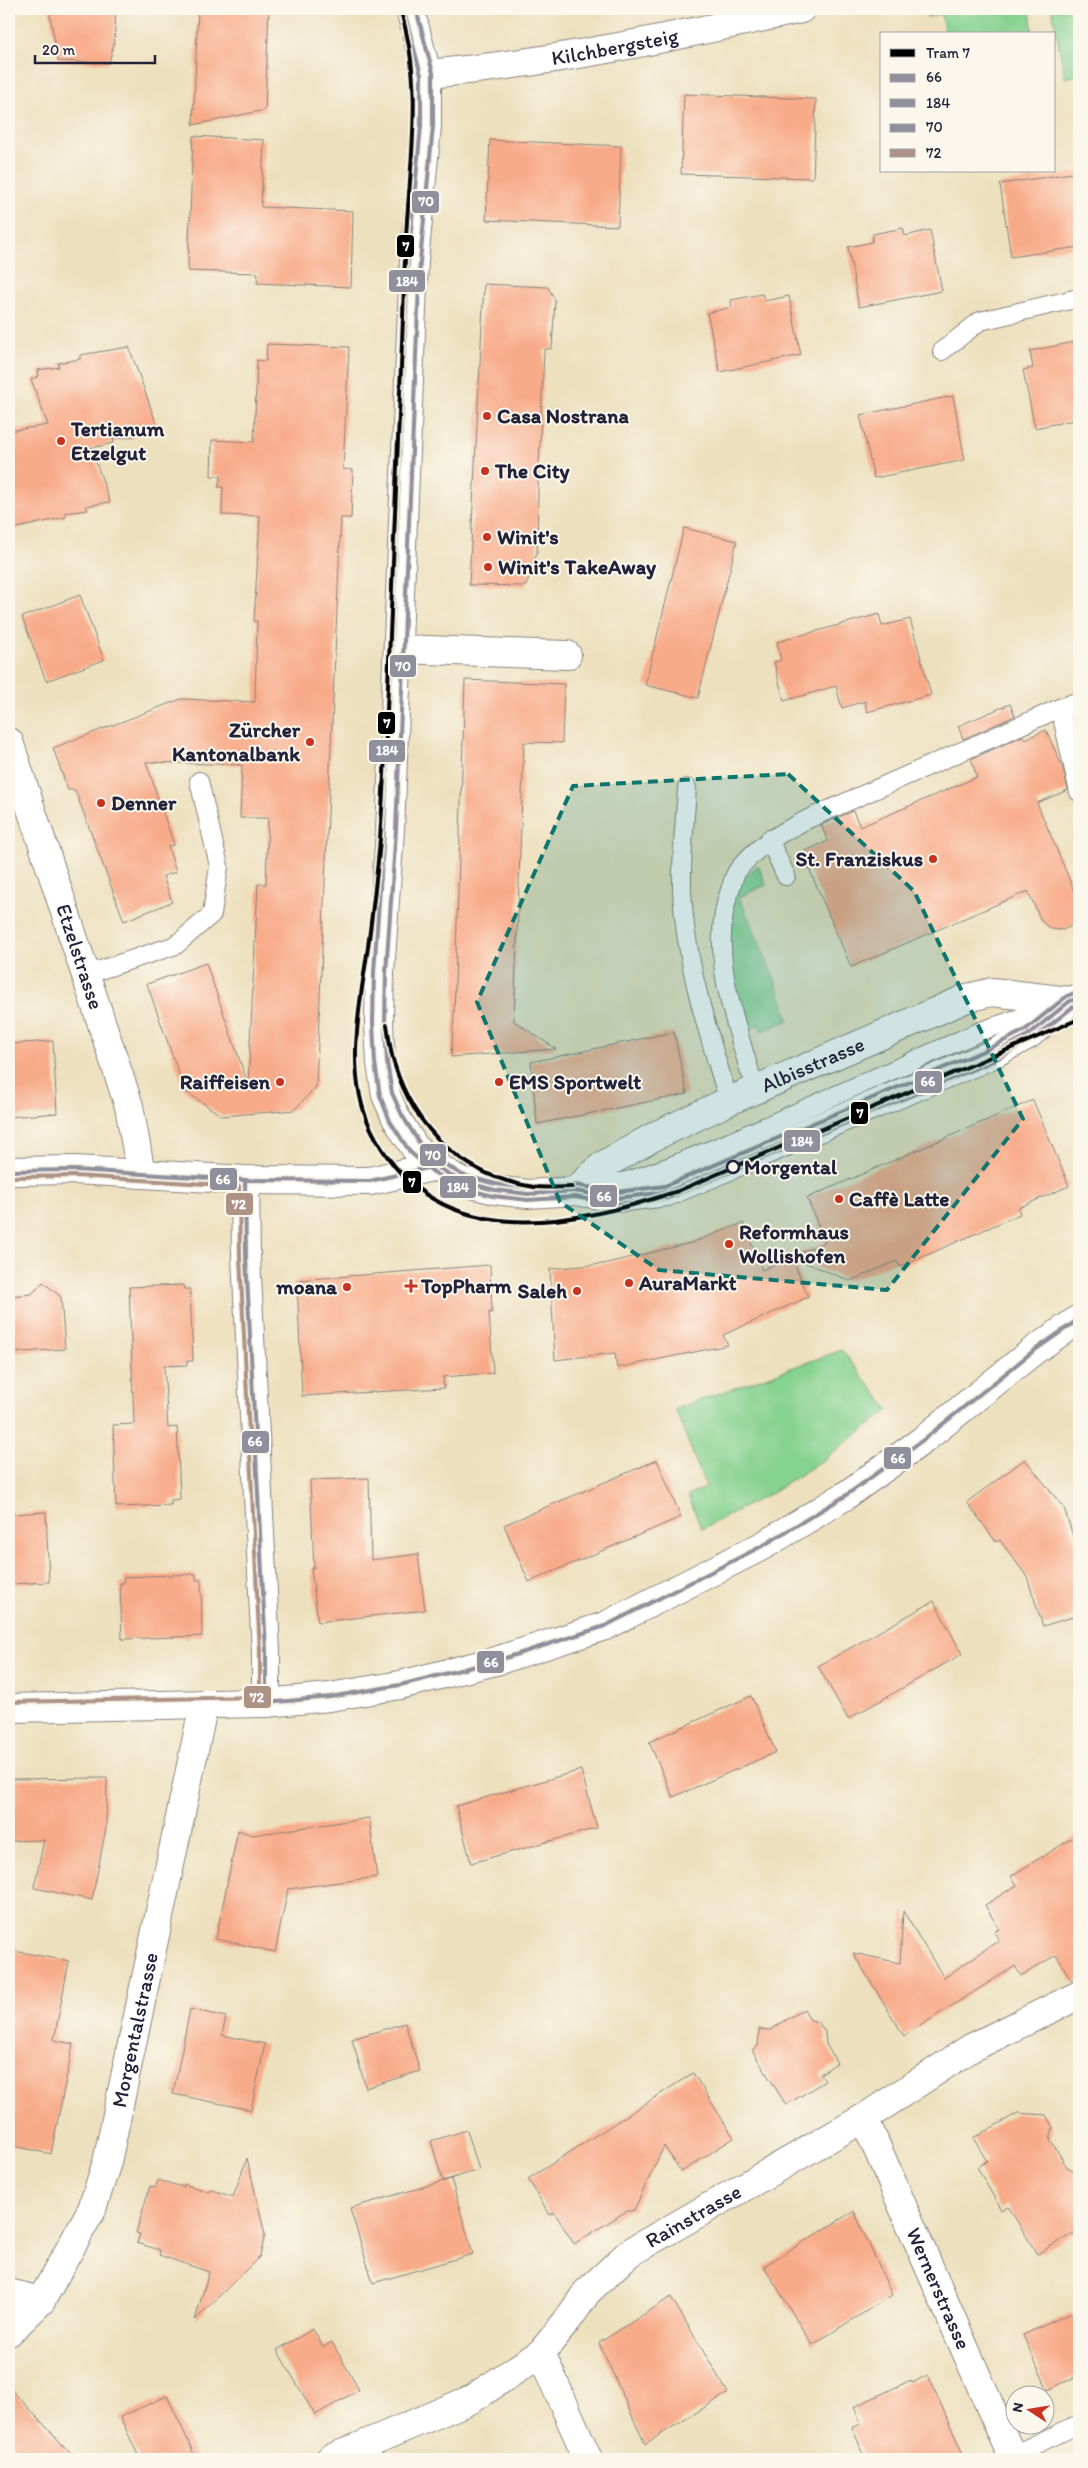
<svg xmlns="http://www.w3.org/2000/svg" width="1088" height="2468" font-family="Itim,sans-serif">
  <rect width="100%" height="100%" fill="#fbf7ec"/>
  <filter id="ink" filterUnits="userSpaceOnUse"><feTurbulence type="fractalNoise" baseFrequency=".02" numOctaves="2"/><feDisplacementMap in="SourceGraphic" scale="10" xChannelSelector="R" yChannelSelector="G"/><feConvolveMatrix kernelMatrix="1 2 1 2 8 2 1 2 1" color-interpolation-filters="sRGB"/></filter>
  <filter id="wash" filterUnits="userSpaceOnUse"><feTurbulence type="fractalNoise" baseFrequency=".0096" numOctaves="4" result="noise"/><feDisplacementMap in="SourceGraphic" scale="20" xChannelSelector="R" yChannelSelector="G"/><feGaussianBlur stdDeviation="1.12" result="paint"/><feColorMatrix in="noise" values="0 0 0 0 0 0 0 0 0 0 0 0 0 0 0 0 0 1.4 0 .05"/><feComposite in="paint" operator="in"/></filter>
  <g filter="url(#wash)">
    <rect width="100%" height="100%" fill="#ede0be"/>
    <g fill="#86d290" stroke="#547a66">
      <path d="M926,9H1030L1033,34H945L941,14L927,17Z"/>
      <path d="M1052,9H1071L1079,56V75L1065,78Z"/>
      <path d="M758,865L766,885L739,897L775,980L789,1020L762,1031L759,1025L750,1029C733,990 722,933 736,892C739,882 750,872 758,865Z"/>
      <path d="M842,1350L889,1410L820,1462L771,1493L702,1529L688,1496L706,1487L675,1409Z"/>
    </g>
    <g id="blocks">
      <g fill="#f8ab89">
        <path d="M49,9H116L114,43L109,63L58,61Z"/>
        <path d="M198,9H269L265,110L193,125Z"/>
        <path d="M684,94L816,99L813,178L681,174Z"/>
        <path d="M193,136L264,140L261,207L353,211L351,287L257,283L258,273L188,271Z"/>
        <path d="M490,140L621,146L618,226L486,220Z"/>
        <path d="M1079,172V247L1011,257L1000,184Z"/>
        <path d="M903,228L905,236L930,230L942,291L859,307L848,247L872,242L873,234Z"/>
        <path d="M484,284L548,287L555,300L552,348L544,350L538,488L537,553L526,586L469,585Z"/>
        <path d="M762,294L765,301L789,296L801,355L720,372L707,313L732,307L731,300Z"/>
        <path d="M1079,341V419L1035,428L1023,370L1033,368L1030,351Z"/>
        <path d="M267,344L349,347L343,469L353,470L352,492L351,518H341L316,1087L294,1110L222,1116L185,1091L147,984L206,963L248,1084L258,884H266L268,818H240L242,765L146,762L174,845L168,846L176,872L163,876L172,902L124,921L75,790H68L53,748L181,699L255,702L257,621H254L260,516L222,515L223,487H218L221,476H211L212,440L254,442L257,360L266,361Z"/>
        <path d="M129,347L158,428L135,432L136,436L113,439L114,443L91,448L110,502L86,506L88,510L64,513L66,517L9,530V431L48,425L31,379L39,376L38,370L59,367L58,363L80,359V355Z"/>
        <path d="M953,396L965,460L874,478L860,415Z"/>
        <path d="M684,528L737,541L698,698L645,685Z"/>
        <path d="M80,595L104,660L46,681L22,617Z"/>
        <path d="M879,614L882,626L910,619L931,695L867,712L865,701L842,708L836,686L784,701L774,662L781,660L777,642Z"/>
        <path d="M465,680L564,684L562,743L524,742L514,1021L556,1049L451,1057L454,1014Z"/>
        <path d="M1010,704L1015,716L963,739L958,726Z"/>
        <path d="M1046,730L1062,766L1068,790L1037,803L1079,902V919L1071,926L1063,930L1051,929L1041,921L1028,891L851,967L802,852L828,841L821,825L853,811L860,827L977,777L971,759L1023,736L1025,739Z"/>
        <path d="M674,1032L687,1094L537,1124L531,1062Z"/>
        <path d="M53,1041L57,1113L9,1117V1044Z"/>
        <path d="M1033,1100L1069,1186L1018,1208L1020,1214L900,1267L897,1261L850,1281L792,1257L808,1297L723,1335L728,1345L617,1368L615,1353L555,1360L550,1269L603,1264L691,1243L743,1223L762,1270L825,1242L807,1198Z"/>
        <path d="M490,1265L492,1313L489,1312L493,1373L443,1377L444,1388L302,1396L297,1280Z"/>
        <path d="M43,1282L61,1297L65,1349L9,1353V1296L32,1294Z"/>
        <path d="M184,1285V1289H190L193,1361H187V1365L164,1366L168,1428L177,1427L180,1499L171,1500V1505L116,1507L113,1425L134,1424L129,1287Z"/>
        <path d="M1025,1459L1064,1508L1079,1554V1615L1043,1626L1027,1577L1000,1540L996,1542L967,1502Z"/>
        <path d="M657,1460L681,1517L529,1582L504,1525Z"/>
        <path d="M369,1478L371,1560L418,1554L425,1610L318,1622L311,1568H314L310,1480Z"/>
        <path d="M46,1512L49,1582L9,1584V1514Z"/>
        <path d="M196,1574V1580H201L202,1636L122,1639L120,1583H124V1577Z"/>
        <path d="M934,1601L962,1654L848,1719L818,1666Z"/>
        <path d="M751,1696L776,1752L673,1797L649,1742Z"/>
        <path d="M581,1770L597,1828L471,1863L456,1806Z"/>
        <path d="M107,1778L106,1828L92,1900L34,1888L44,1840L9,1841V1779Z"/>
        <path d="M369,1818L377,1877L288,1889L275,1952L216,1939L238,1830L252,1835Z"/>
        <path d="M1079,1834V1980L1072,1981L1056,1955L1021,1976L1015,1966L904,2036L853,1953L900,1963L903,1911L944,1978L999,1940L994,1932L999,1929L985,1905L1017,1885L1011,1876Z"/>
        <path d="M9,1950L69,1961L54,2040L73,2044L51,2154L9,2145Z"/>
        <path d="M190,2009L226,2017L222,2035L265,2044L251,2110L173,2094Z"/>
        <path d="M804,2009L810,2020L818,2022L825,2032L826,2044L837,2063L820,2074L825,2081L786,2105L752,2050L758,2046L759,2029L770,2030Z"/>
        <path d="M405,2023L420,2071L366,2088L352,2039Z"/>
        <path d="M693,2073L734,2138L681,2172L664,2146L634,2210L625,2212L574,2244L554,2212L550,2215L528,2179Z"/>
        <path d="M1018,2113L1046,2115L1053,2128L1050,2139L1067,2167L1075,2171L1079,2179V2230L1037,2254L1008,2206L1001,2210L977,2167L987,2161L973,2138Z"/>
        <path d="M467,2130L479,2170L443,2181L431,2141Z"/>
        <path d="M247,2158L265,2235L260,2256L195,2320L209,2272L159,2255L160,2250L137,2243L140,2234L136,2233L150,2186L155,2188L158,2180L183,2187L184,2184L209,2192L210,2189L233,2197Z"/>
        <path d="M451,2179L473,2254L373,2283L350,2208Z"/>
        <path d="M854,2211L892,2295L812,2345L764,2266Z"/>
        <path d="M671,2297L728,2393L645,2444L599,2343Z"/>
        <path d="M1071,2313L1079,2330V2375L1048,2390L1023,2335Z"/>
        <path d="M313,2329L323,2347L332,2342L359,2390L315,2415L277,2350Z"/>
        <path d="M928,2375L965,2459H866L852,2428L861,2424L854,2407L911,2380L912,2383Z"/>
        <path d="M9,2387L76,2459H9Z"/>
        <path d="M167,2396L185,2434L196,2459H140L120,2417Z"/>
      </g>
    </g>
  </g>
  <g filter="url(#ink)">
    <use href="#blocks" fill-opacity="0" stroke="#88817c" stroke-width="1"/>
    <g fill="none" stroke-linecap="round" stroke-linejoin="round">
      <g stroke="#88817c" stroke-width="20">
        <g id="service">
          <path d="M942,351L980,321L1079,298"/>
          <path d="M1060,708L1079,701"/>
          <path d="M687,788C685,821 681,856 682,890C685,962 708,1033 729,1101"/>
          <path d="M769,839L786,876"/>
          <path d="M85,975L176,945L212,914L219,866L199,781"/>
          <path d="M750,1072C733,1014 708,947 731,887C733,882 734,874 738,870C756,846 782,832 808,819L1060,708L1079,792"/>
          <path d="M591,1188L631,1180L668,1167L732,1141L981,1031L1055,1006"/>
          <path d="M1011,2456L1079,2424"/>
        </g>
      </g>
      <g stroke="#88817c" stroke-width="30">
        <g id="minor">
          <path id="s1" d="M427,74C554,63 677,36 801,9"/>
          <path d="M398,649L567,655"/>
          <path id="s2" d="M9,742L129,1106L141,1174"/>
          <path d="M245,1180L246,1257L266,1652V1703"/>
          <path d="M9,1708L266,1703L330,1697L400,1685L496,1661L605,1626L764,1545L845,1496L923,1440L1032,1352L1079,1319"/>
          <path id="s3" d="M864,2118L1013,2459"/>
          <path d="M9,2293L41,2301"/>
          <path id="s4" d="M9,2332L41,2301L92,2209L107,2162L204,1704"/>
          <path d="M541,2353L588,2459"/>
          <path id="s5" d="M330,2459L472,2399L541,2353L567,2321L587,2292L629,2253L864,2118L971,2048L1079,1995"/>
        </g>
      </g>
      <g stroke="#88817c" stroke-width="30">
        <path id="tertiary" d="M9,1171L75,1170L245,1180L370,1181L436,1166"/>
      </g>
      <g stroke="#88817c" stroke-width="30">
        <g id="secondary">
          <path d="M410,9L427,74V126L414,261L390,830L380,972L379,1024L381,1063L386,1095L396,1118L415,1148L436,1166L460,1181L495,1190L528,1194L575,1191L617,1198L667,1192L991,1055L1028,1035L1070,1001L1079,998"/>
          <path id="s6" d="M575,1191L602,1166L655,1136L729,1101L967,998L992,992L1070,1001"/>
        </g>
      </g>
      <use href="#service" stroke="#fff" stroke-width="18"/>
      <use href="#minor" stroke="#fff" stroke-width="28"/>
      <use href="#tertiary" stroke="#fff" stroke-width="28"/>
      <use href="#secondary" stroke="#fff" stroke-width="28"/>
      <g stroke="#fbf7ec" stroke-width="8">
        <g id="bus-1">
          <path d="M436,1166L460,1181L495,1190L528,1194L575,1191L617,1198L667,1192L991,1055L1028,1035L1070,1001L1079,998"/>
          <path d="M9,1171L75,1170L245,1180L370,1181L436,1166"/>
          <path d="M245,1180L246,1257L266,1652V1703"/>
          <path d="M266,1703L330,1697L400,1685L496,1661L605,1626L764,1545L845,1496L923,1440L1032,1352L1079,1319"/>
        </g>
      </g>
      <g stroke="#fbf7ec" stroke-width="8">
        <path id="bus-2" d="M404,11L421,75V126L408,261L384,830L374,972L373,1024L375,1063L380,1096L390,1121L410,1152L432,1171L458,1187L493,1196L528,1200L575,1197L617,1204L668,1198L993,1061L1031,1040L1073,1007L1079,1005"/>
      </g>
      <g stroke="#fbf7ec" stroke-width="8">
        <path id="bus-3" d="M416,9L433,73V126L420,261L396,830L386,972L385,1024L387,1062L392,1093L402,1115L420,1144L440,1161L462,1175L496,1184L528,1188L575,1185L617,1192L665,1186L988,1049L1025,1030L1067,996L1077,992"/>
      </g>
      <g stroke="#fbf7ec" stroke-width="8">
        <path id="bus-4" d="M9,1702L260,1697V1652L240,1257L239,1186L75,1176L9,1177"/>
      </g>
      <use href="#bus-1" stroke="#90909d" stroke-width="4"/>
      <use href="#bus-2" stroke="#90909d" stroke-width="4"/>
      <use href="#bus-3" stroke="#90909d" stroke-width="4"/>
      <use href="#bus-4" stroke="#ad9286" stroke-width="4"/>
      <g stroke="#fbf7ec" stroke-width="8">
        <g id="tram-1">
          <path d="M400,9C421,75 413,139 408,207C405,244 404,281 403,318C398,424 394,530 390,636C387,708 385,779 379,851C376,883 372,915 368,947C360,1005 344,1074 371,1129C432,1255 570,1227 678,1191L1079,1019"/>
          <path d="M387,1025C389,1037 390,1051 394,1063C414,1129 464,1177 534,1187C546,1188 560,1187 572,1187"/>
        </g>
      </g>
      <use href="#tram-1" stroke="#000" stroke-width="4"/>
    </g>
  </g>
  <path fill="#0f766e" fill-opacity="0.2" stroke="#0f766e" stroke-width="4" stroke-dasharray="10 6" stroke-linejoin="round" d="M788,774L914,891L1023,1119L887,1290L659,1270L560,1202L477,1002L573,786Z"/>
  <g fill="#c8321e" stroke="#fbf7ec" stroke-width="2">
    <circle cx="487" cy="416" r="5"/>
    <circle cx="61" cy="441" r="5"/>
    <circle cx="485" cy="471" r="5"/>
    <circle cx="487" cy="537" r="5"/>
    <circle cx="488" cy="567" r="5"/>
    <circle cx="310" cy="742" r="5"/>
    <circle cx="101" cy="803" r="5"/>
    <circle cx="933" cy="859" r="5"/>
    <circle cx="280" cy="1082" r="5"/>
    <circle cx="499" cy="1082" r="5"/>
    <circle cx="839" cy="1199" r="5"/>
    <circle cx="729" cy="1244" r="5"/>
    <circle cx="629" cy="1283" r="5"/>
    <path d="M408.5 1278.5h5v5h5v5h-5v5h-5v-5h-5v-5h5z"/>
    <circle cx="347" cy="1287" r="5"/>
    <circle cx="577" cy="1291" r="5"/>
  </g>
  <circle fill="#fbf7ec" stroke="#22223b" stroke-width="2.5" cx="733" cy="1167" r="6"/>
  <g text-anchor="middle" stroke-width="4" stroke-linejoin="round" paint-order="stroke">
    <g font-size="21" fill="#22223b" stroke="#fbf7ec">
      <text dy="7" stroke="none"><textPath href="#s1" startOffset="190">Kilchbergsteig</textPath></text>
      <text dy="7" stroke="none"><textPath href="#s2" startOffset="226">Etzelstrasse</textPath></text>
      <text dy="7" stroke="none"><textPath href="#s6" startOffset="271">Albisstrasse</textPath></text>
      <text dy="7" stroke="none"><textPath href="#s4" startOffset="334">Morgentalstrasse</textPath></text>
      <text dy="7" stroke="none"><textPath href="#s5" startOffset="445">Rainstrasse</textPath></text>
      <text dy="7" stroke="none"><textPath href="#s3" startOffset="186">Wernerstrasse</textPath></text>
    </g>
    <g font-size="21" font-weight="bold" fill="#22223b" stroke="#fbf7ec" text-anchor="start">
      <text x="497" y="423">Casa Nostrana</text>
      <text x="71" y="436">Tertianum<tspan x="71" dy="24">Etzelgut</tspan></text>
      <text x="495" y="478">The City</text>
      <text x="497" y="544">Winit's</text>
      <text x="498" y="574">Winit's TakeAway</text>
      <text x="300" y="737" text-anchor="end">Zürcher<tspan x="300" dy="24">Kantonalbank</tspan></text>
      <text x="111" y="810">Denner</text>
      <text x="923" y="866" text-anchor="end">St. Franziskus</text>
      <text x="270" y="1089" text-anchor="end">Raiffeisen</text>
      <text x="509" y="1089">EMS Sportwelt</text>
      <text x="849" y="1206">Caffè Latte</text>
      <text x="739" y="1239">Reformhaus<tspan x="739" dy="24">Wollishofen</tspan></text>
      <text x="639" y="1290">AuraMarkt</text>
      <text x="421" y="1293">TopPharm</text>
      <text x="337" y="1294" text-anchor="end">moana</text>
      <text x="567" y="1298" text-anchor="end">Saleh</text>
    </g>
    <g font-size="21" font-weight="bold" fill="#22223b" stroke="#fbf7ec" text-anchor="start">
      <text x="744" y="1174">Morgental</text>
    </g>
  </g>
  <g stroke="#fbf7ec" stroke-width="2">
    <rect x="411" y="190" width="29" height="24" rx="5" fill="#90909d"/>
    <rect x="396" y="234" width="19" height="24" rx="5" fill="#000"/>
    <rect x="388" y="269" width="38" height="24" rx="5" fill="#90909d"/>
    <rect x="389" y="654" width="28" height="24" rx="5" fill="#90909d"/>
    <rect x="377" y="711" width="19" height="24" rx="5" fill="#000"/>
    <rect x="368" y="739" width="38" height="24" rx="5" fill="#90909d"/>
    <rect x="914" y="1070" width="29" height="24" rx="5" fill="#90909d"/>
    <rect x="850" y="1101" width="19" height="24" rx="5" fill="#000"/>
    <rect x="783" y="1129" width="38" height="24" rx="5" fill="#90909d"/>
    <rect x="419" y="1143" width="28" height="24" rx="5" fill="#90909d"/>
    <rect x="209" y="1167" width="29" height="24" rx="5" fill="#90909d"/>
    <rect x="402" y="1170" width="20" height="24" rx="5" fill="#000"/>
    <rect x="439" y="1175" width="38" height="24" rx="5" fill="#90909d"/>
    <rect x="589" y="1184" width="29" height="24" rx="5" fill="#90909d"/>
    <rect x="225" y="1192" width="29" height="24" rx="5" fill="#ad9286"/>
    <rect x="241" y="1430" width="29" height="24" rx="5" fill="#90909d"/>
    <rect x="883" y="1446" width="29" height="24" rx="5" fill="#90909d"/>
    <rect x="476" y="1650" width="29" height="24" rx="5" fill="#90909d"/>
    <rect x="243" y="1685" width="29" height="24" rx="5" fill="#ad9286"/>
  </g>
  <g font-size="14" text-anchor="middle" font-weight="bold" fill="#fff">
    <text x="426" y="206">70</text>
    <text x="406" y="251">7</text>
    <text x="407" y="286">184</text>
    <text x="403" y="671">70</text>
    <text x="387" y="728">7</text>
    <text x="387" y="755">184</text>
    <text x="928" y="1086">66</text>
    <text x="860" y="1118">7</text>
    <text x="802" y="1146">184</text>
    <text x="433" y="1160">70</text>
    <text x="223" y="1184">66</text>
    <text x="412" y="1187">7</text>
    <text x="458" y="1192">184</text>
    <text x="604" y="1201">66</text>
    <text x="239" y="1209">72</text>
    <text x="255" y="1446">66</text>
    <text x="898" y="1463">66</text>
    <text x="491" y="1667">66</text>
    <text x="257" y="1702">72</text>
  </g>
  <rect width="1088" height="2468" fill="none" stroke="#fbf7ec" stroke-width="30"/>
  <rect x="880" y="32" width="175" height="140" fill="#fbf7ec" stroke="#a4a2a5"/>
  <rect x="890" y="49" width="25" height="8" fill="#000000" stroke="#a4a2a5"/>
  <text x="926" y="58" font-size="15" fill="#22223b">Tram 7</text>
  <rect x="890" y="74" width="25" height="8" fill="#90909d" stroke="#a4a2a5"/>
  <text x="926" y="82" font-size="15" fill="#22223b">66</text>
  <rect x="890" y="99" width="25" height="8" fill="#90909d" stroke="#a4a2a5"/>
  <text x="926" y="108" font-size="15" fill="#22223b">184</text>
  <rect x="890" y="124" width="25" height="8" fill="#90909d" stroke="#a4a2a5"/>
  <text x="926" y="132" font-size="15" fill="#22223b">70</text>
  <rect x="890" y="149" width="25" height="8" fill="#ad9286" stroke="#a4a2a5"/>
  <text x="926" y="158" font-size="15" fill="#22223b">72</text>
  <g transform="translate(1030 2410) rotate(282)"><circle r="24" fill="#fbf7ec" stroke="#a4a2a5"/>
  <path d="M0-4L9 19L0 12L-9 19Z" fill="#c8321e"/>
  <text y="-8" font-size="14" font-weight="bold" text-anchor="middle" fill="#22223b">N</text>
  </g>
  <path d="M35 55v8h120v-8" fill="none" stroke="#22223b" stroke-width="2.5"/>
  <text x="42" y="55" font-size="15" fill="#22223b" stroke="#fbf7ec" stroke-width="4" paint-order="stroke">20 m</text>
</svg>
